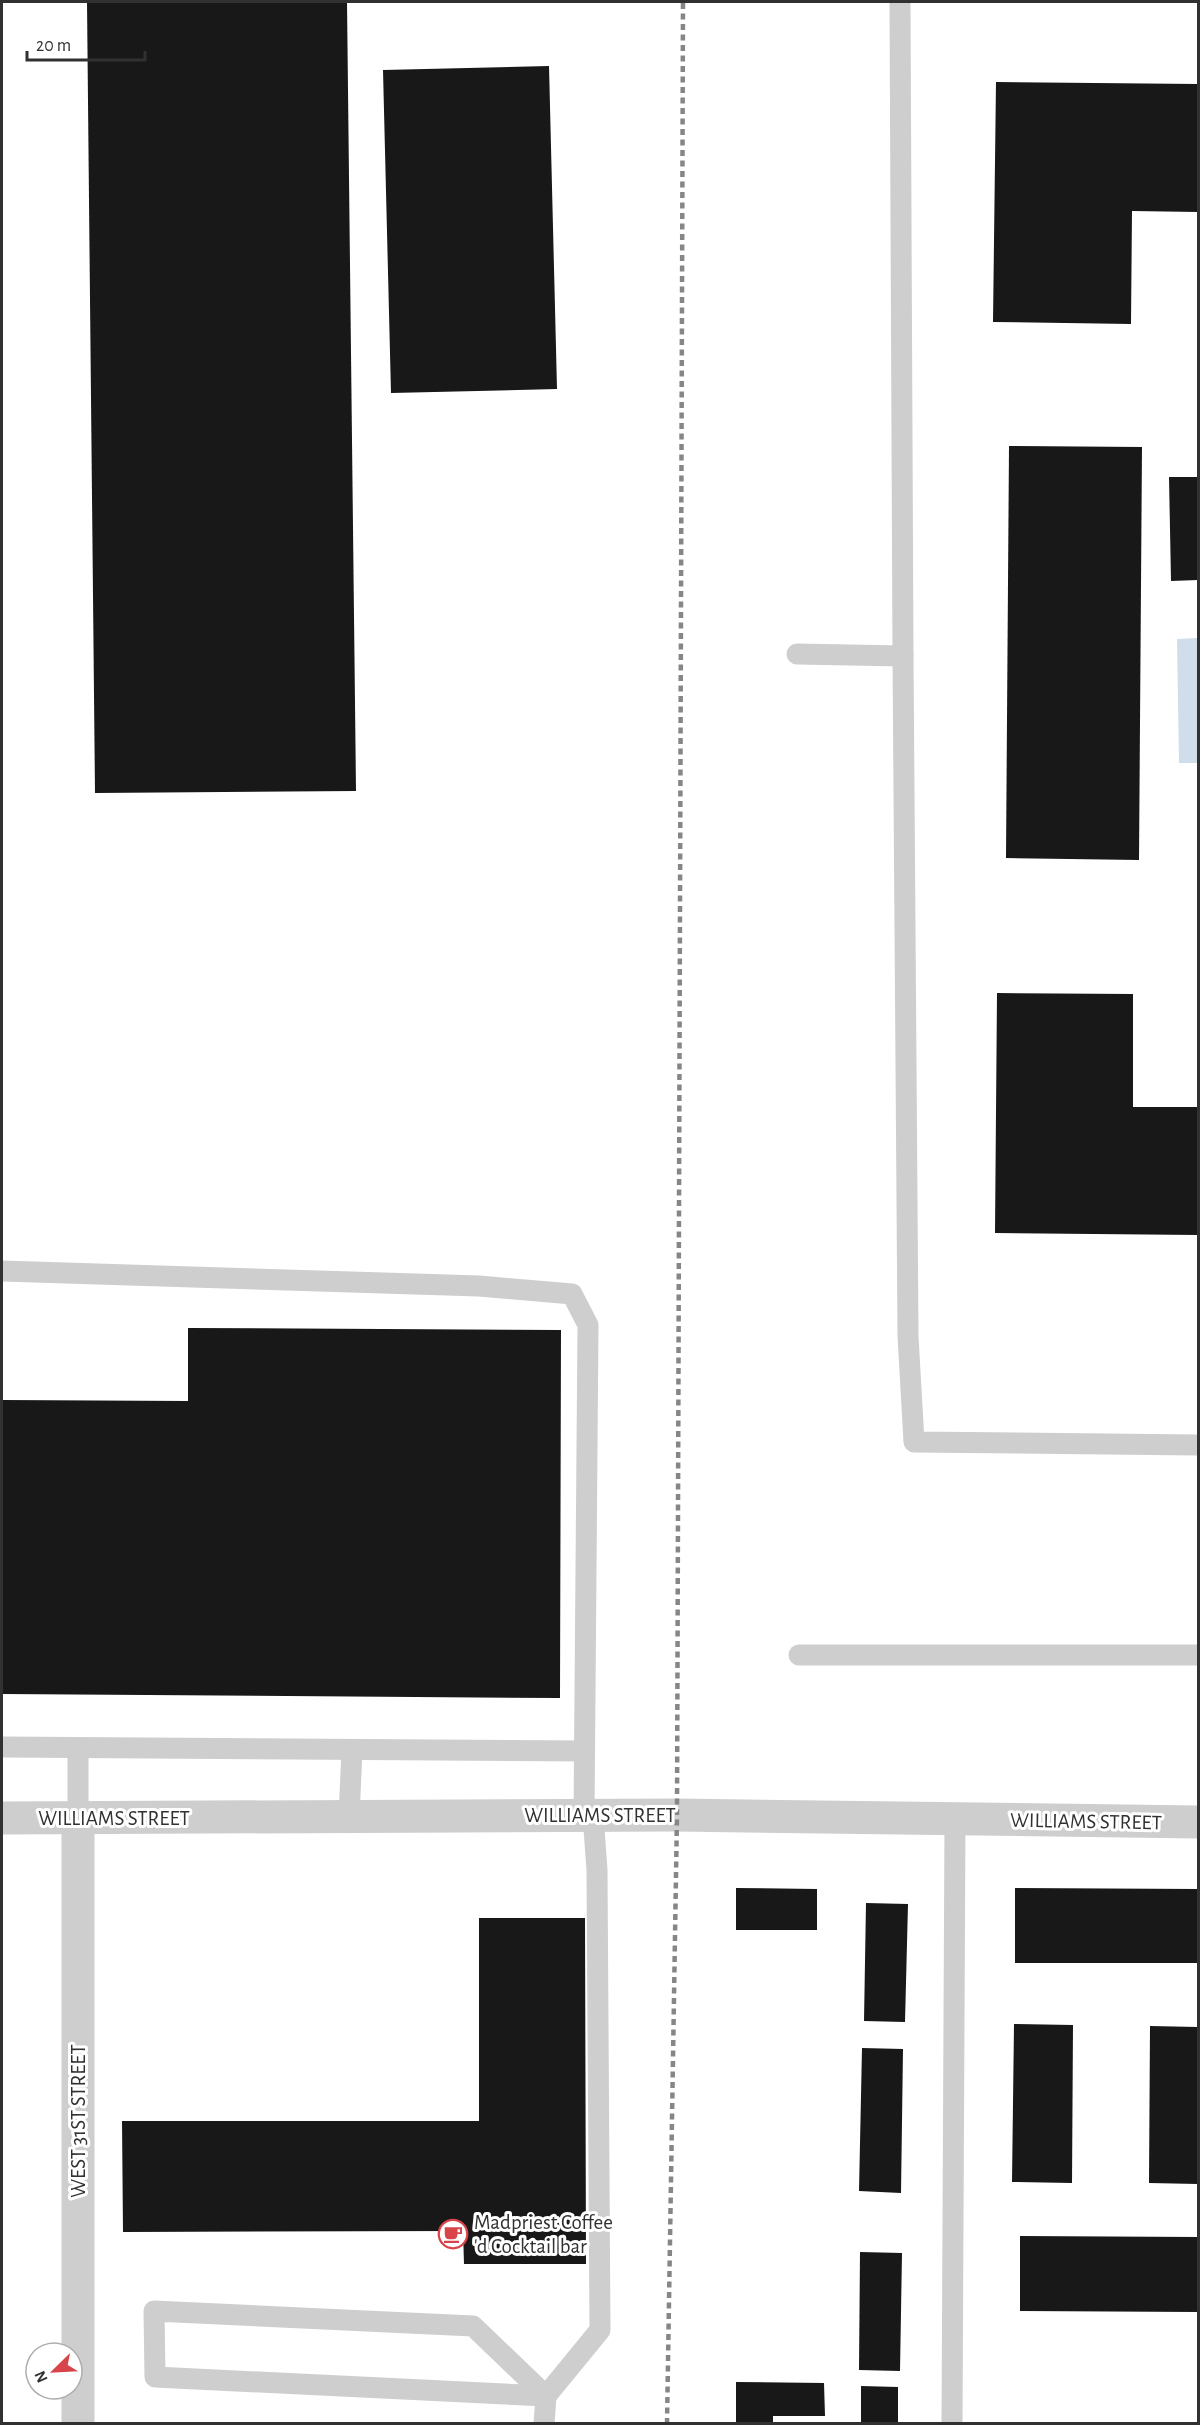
<svg xmlns="http://www.w3.org/2000/svg" width="1200" height="2425" font-family="'Alegreya Sans',sans-serif">
  <rect width="100%" height="100%" fill="#fff"/>
  <path fill="#cfdeea" d="M1198,638V763H1179L1177,639Z"/>
  <g fill="#181818">
    <path d="M87,2H347L356,791L95,793Z"/>
    <path d="M549,66L557,389L391,393L383,70Z"/>
    <path d="M996,82L1198,84V212L1132,211L1131,324L993,322Z"/>
    <path d="M1009,446L1142,447L1139,860L1006,858Z"/>
    <path d="M1169,477H1198V580L1171,581Z"/>
    <path d="M997,993L1133,994V1107H1198V1235L995,1233Z"/>
    <path d="M188,1328L561,1330L560,1698L2,1694V1400L188,1401Z"/>
    <path d="M736,1888L817,1889V1930H736Z"/>
    <path d="M1015,1888L1198,1889V1963H1015Z"/>
    <path d="M866,1903L908,1904L905,2022L864,2021Z"/>
    <path d="M479,1918H585L586,2264H464L463,2231L123,2232L122,2121H479Z"/>
    <path d="M1014,2024L1073,2025L1072,2183L1012,2182Z"/>
    <path d="M1150,2026L1198,2027V2184L1149,2183Z"/>
    <path d="M862,2048L903,2049L901,2193L859,2191Z"/>
    <path d="M1020,2236L1198,2237V2312L1020,2311Z"/>
    <path d="M860,2252L902,2253L900,2371L859,2370Z"/>
    <path d="M736,2382L824,2383L825,2416H773V2424H736Z"/>
    <path d="M861,2386L898,2387V2424H861Z"/>
  </g>
  <g fill="none" stroke-linecap="round" stroke-linejoin="round">
    <g stroke="#cecece" stroke-width="21">
      <path d="M797,654L903,656L900,2"/>
      <path d="M903,656L908,1336L914,1442L1198,1445"/>
      <path d="M2,1271L479,1286L572,1294L588,1325L584,1816"/>
      <path d="M799,1655H1198"/>
      <path d="M2,1747L584,1751"/>
      <path d="M78,1748V1818"/>
      <path d="M349,1817L352,1750"/>
      <path d="M154,2311L473,2326L546,2396L155,2377Z"/>
      <path d="M544,2424L546,2396L600,2330L597,1870L593,1815"/>
      <path d="M952,2424L955,1819"/>
    </g>
    <g stroke="#cecece" stroke-width="33">
      <path d="M2,1818L677,1815L1198,1822"/>
      <path d="M78,2424V1818"/>
    </g>
    <path stroke="#868686" stroke-width="4.5" stroke-dasharray="6 4.5" stroke-linecap="butt" d="M667,2424L677,1815L683,2"/>
  </g>
  <defs>
    <g id="cafe-ring" transform="scale(1.5)"><circle r="9.5" fill="#fff" stroke="#d74449" stroke-width="1.5"/><path d="M-5.5-4.5H6V0H3Q3 3.5 0 3.5H-2.5Q-5.5 3.5-5.5 0ZM3-3.2v2h1.7v-2ZM-6 4.5H4V6H-6Z" fill="#d74449"/></g>
  </defs>
  <g fill-rule="evenodd">
    <use href="#cafe-ring" x="453" y="2234"/>
  </g>
  <g text-anchor="middle" stroke-width="6" stroke-linejoin="round" paint-order="stroke">
    <g font-size="21" fill="#313131" stroke="#fff">
      <text x="600" y="1822">WILLIAMS STREET</text>
      <text x="114" y="1825">WILLIAMS STREET</text>
      <text transform="translate(1086 1821) rotate(1)" y="7">WILLIAMS STREET</text>
      <text transform="translate(78 2121) rotate(-90)" y="7">WEST 31ST STREET</text>
    </g>
    <g font-size="21" fill="#313131" stroke="#fff" text-anchor="start">
      <text x="474" y="2229">Madpriest Coffee<tspan x="474" dy="24">'d Cocktail bar</tspan></text>
    </g>
  </g>
  <rect width="1200" height="2425" fill="none" stroke="#313131" stroke-width="6"/>
  <g transform="translate(54 2371) rotate(246)"><circle r="28" fill="#ffffff" stroke="#adadad" stroke-width="1.5"/>
  <path d="M0-4.5L10 22L0 15L-10 22Z" fill="#d74449"/>
  <text y="-9" font-size="16" font-weight="bold" text-anchor="middle" fill="#313131">N</text>
  </g>
  <path d="M27 51v9h118v-9" fill="none" stroke="#313131" stroke-width="3"/>
  <text x="36" y="51" font-size="18" fill="#313131" stroke="#ffffff" stroke-width="4.5" paint-order="stroke">20 m</text>
</svg>
